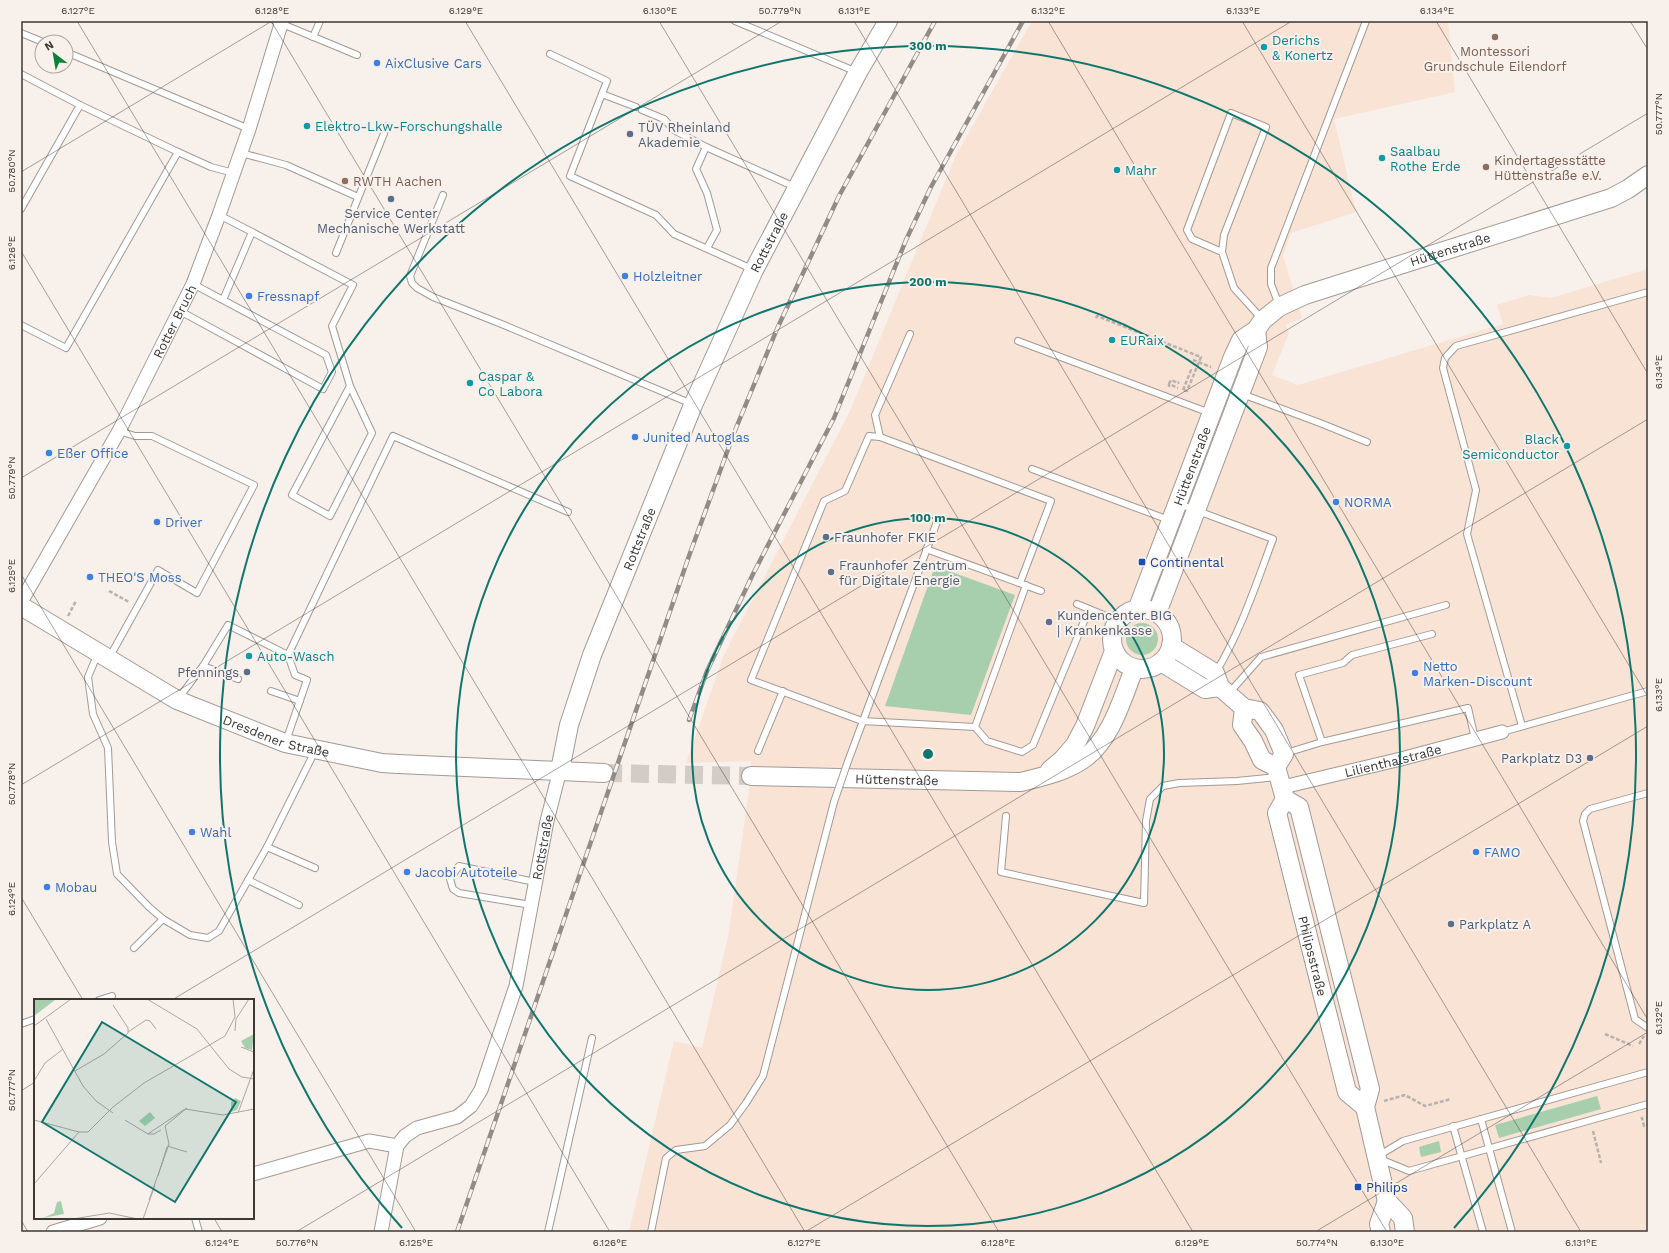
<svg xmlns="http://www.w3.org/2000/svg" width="1669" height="1253" font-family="'Work Sans',sans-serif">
  <rect width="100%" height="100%" fill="#f8f0ea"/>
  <path fill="#f8e3d5" d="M1032,21H1448L1455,92L1334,119L1356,212L1291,233L1283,256L1302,318L1286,325L1289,333L1272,375L1298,385L1503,324L1497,305L1529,295L1551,298L1648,269V1232H629L674,1041L702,1048L728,937L751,777V761L686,763L724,655L850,411L956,155Z"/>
  <g fill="#a7cfae">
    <path d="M935,566L1015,595L971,715L885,706Z"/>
    <circle cx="1142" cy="639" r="16"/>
    <path d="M1597,1096L1601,1109L1499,1138L1495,1125Z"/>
    <path d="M1439,1141L1441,1152L1421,1157L1419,1147Z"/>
  </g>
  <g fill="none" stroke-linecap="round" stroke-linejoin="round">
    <path stroke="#d2cbc6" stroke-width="18" stroke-dasharray="18 9" stroke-linecap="butt" d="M604,773L751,776"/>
    <g stroke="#a29a95" stroke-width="8">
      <g id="lane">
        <path d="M275,21L357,55"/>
        <path d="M735,21L857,72"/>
        <path d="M21,33L43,42"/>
        <path d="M313,37L320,21"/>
        <path d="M66,52L249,129"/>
        <path d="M550,54L607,81L570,176L656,215L674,234L752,269"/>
        <path d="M21,74L80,105L21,209"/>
        <path d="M602,94L636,107"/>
        <path d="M642,110L664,119L674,130L706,147L795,187"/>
        <path d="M706,147L696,169L707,193L717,230L707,248"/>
        <path d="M178,152L211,167L234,173"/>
        <path d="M241,153L286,165L358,197"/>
        <path d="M443,195L410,276L412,283L417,288L433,297L499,323L692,404"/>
        <path d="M219,215L252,232L223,300"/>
        <path d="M252,232L353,285L332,326L350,386L292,495L330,516L372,433L350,386"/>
        <path d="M1222,252L1192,239L1187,230L1231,113L1266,127L1224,235L1222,252L1234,288L1262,319"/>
        <path d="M336,253L387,126"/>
        <path d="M1279,305L1271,284V268L1366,21"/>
        <path d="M180,311L323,389L332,372L326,355L193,284"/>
        <path d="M21,325L66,348L178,152L80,105"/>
        <path d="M1018,341L1210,413"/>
        <path d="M1242,394L1320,423L1367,442"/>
        <path d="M880,437L875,415L910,334"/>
        <path d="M1032,469L1169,520"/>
        <path d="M1179,504L1273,539C1256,584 1241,631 1216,672"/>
        <path d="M926,549L1041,591"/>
        <path d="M1026,585L975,727L987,741L1022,752L1033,745L1089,609"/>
        <path d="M1077,604L1118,621"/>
        <path d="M98,653L88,677L93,714L108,748L112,842L117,874L149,907L163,919L190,935L208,938L219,931L267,847"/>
        <path d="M109,658L158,570L197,593L254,485L152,436H135L119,431"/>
        <path d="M203,666L238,679"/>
        <path d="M271,691L300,701"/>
        <path d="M1230,692L1261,657L1446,605"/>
        <path d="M178,699L203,666L228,625L288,655"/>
        <path d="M1522,726L1467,534L1476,490L1443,368L1445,358L1456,346L1648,292"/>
        <path d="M975,727L862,721L751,680L824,501L845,491L869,436L880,437L1051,501L1020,583"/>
        <path d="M1502,732L1648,691"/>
        <path d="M286,741L307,680L295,675L288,655L393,436L568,512"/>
        <path d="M1322,742L1299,675L1343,663L1352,655L1432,634"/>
        <path d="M315,751L267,847L315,868"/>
        <path d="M758,751L783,691"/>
        <path d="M1286,753L1322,742L1468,708L1475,739"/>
        <path d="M847,764L938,519"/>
        <path d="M1648,793L1590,809L1585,814L1583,821L1635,1019L1648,1028"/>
        <path d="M1006,816L1001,872L1144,903L1146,821L1150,799L1163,786L1179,783L1237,781L1277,777"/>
        <path d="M248,880L299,905"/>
        <path d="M531,905L459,893L453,889L450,879L459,866L535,882"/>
        <path d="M134,948L163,919"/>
        <path d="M99,1000L112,996"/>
        <path d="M21,1024L35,1019"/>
        <path d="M1481,1119L1512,1232"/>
        <path d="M1453,1126L1483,1232"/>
        <path d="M1378,1156L1403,1141L1648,1072"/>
        <path d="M1380,1159L1409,1171L1648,1104"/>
        <path d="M195,1218L199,1232"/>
        <path d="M548,1232L592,1038"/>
        <path d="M651,1232L666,1158L676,1150L705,1146L730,1125L746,1103L763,1076L834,802"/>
      </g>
    </g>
    <g stroke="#a29a95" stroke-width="15">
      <g id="street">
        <path id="s1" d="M21,602L119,431L193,284L219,215L249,129L282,21"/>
        <path id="s2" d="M1283,787L1401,759L1502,732"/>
        <path d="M253,1174L369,1141L397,1146"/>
        <path d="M53,1232L100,1218"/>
        <path id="s3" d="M381,1232L397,1146L405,1136L417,1128L457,1117L471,1106L481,1090L516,986L547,821L560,770"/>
      </g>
    </g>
    <g stroke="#a29a95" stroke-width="20">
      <g id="secondary">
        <path id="s4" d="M21,606L177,700L285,743L382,763L398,764L604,773"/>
        <circle cx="1142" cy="639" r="30"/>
        <path id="s5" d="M1137,610L1233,357L1241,340L1256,330L1263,320L1279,307L1305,295L1611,198L1628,189L1648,175"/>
        <path d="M1157,613L1258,347L1256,330"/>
        <path d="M1171,646L1215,673L1220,687L1244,708L1260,711L1274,730L1284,754L1276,767"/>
        <path d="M1161,662L1205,689L1220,687"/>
        <path id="s6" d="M1244,708L1242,725L1253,741L1262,760L1276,767L1285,799L1277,813L1347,1092L1365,1107"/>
        <path id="s7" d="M560,770L569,725L592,655L693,405L754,270L858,72L888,21"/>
        <path d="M1050,770L1062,760L1075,745L1085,726L1114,651"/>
        <path id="s8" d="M751,776L1021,782C1042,777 1064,772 1082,760C1111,741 1122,699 1134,669"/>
        <path d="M1285,799L1299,807L1370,1089L1365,1107L1385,1193L1387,1201L1403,1218L1405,1232"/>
        <path d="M1381,1232L1379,1224L1387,1201"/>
      </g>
    </g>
    <g stroke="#b8b2ad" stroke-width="2.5" stroke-dasharray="4 2" stroke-linecap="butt">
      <path d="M1096,318L1097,316L1201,357L1187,391L1184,390"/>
      <path d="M1193,360L1211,367"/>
      <path d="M1169,384L1171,380L1178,383L1179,382"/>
      <path d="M1169,387V384L1178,388"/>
      <path d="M1183,390L1191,370L1190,369"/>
      <path d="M109,591L129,602"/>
      <path d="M68,616L76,601"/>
      <path d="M1605,1034L1633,1046"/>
      <path d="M1639,1044L1644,1036"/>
      <path d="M1384,1101L1405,1095L1425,1106L1451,1099"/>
      <path d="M1641,1119L1642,1118L1644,1126L1648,1125"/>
      <path d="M1593,1131L1601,1163"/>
    </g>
    <use href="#lane" stroke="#fff" stroke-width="6"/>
    <use href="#street" stroke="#fff" stroke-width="13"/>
    <use href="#secondary" stroke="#fff" stroke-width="18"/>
    <g stroke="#918c88" stroke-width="4.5">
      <g id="rail">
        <path d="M689,720L707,671L753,574L834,418L906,240L931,187L1023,21"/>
        <path d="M457,1232L689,556L734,433L777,329L839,196L935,21"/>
      </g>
    </g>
    <use href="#rail" stroke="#f8f0ea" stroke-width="3" stroke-dasharray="9" stroke-linecap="butt"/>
    <g stroke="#a29a95" stroke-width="8" stroke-linecap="butt">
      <path id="lane-bridge" d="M834,802L847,764"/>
    </g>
    <use href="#lane-bridge" stroke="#fff" stroke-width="6"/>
  </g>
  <path fill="none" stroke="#3b3836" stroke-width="1" stroke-opacity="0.45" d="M77,21L805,1232M271,21L999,1232M465,21L1193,1232M659,21L1387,1232M854,21L1581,1232M1048,21L1648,1020M1242,21L1648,697M1436,21L1648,374M1630,21L1648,50M21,172L272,21M21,251L610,1232M21,478L782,21M21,574L416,1232M21,785L1292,21M21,897L83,1000M172,1000L1648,113M21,1091L35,1082M214,1218L222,1232M21,1220L28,1232M296,1232L1648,419M805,1232L1648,726M1315,1232L1648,1032"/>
  <g fill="none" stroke="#0f766e" stroke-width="2">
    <circle cx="928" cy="754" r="236"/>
    <circle cx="928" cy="754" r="472"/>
    <path d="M402 1228A708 708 0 1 1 1454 1228"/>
  </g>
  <g fill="#8d6e63" stroke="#f8f0ea" stroke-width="1.5">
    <circle cx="1495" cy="37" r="4"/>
    <circle cx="1486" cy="167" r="4"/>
    <circle cx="345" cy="181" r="4"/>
  </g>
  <g fill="#0f9aa8" stroke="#f8f0ea" stroke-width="1.5">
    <circle cx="1264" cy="47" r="4"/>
    <circle cx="307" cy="126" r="4"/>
    <circle cx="1382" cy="158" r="4"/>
    <circle cx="1117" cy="170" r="4"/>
    <circle cx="1112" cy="340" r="4"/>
    <circle cx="470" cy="383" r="4"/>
    <circle cx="1567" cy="446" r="4"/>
    <circle cx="249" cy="656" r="4"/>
  </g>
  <g fill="#3f7fe0" stroke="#f8f0ea" stroke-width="1.5">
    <circle cx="377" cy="63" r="4"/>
    <circle cx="625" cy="276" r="4"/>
    <circle cx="249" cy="296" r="4"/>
    <circle cx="635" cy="437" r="4"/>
    <circle cx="49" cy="453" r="4"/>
    <circle cx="1336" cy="502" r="4"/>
    <circle cx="157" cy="522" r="4"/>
    <circle cx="90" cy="577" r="4"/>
    <circle cx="1415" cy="673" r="4"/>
    <circle cx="192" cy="832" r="4"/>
    <circle cx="1476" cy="852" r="4"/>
    <circle cx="407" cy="872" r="4"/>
    <circle cx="47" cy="887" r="4"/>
  </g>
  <g fill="#5c6f8a" stroke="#f8f0ea" stroke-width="1.5">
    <circle cx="630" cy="134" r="4"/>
    <circle cx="391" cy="199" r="4"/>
    <circle cx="826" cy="537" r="4"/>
    <circle cx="831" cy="572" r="4"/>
    <circle cx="1049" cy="622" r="4"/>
    <circle cx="247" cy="672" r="4"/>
    <circle cx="1590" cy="758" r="4"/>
    <circle cx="1451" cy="924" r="4"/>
  </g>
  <g fill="#1a4fb4" stroke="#f8f0ea" stroke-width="1.5">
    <rect x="1138" y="558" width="8" height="8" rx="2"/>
    <rect x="1354" y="1183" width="8" height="8" rx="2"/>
  </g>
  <g text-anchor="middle" stroke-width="4" stroke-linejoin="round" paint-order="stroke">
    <g font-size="13" fill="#0d838f" stroke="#f8f0ea" text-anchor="start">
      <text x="1272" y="45">Derichs<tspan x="1272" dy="15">&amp; Konertz</tspan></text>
      <text x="315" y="131">Elektro-Lkw-Forschungshalle</text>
      <text x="1390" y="156">Saalbau<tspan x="1390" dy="15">Rothe Erde</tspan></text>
      <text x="1125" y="175">Mahr</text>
      <text x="1120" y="345">EURaix</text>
      <text x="478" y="381">Caspar &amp;<tspan x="478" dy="15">Co Labora</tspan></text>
      <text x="1559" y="444" text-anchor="end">Black<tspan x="1559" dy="15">Semiconductor</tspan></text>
      <text x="257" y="661">Auto-Wasch</text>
    </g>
    <g font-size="13" fill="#785e54" stroke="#f8f0ea" text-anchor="start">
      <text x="1495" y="56" text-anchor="middle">Montessori<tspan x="1495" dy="15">Grundschule Eilendorf</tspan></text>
      <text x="1494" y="165">Kindertagesstätte<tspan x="1494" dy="15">Hüttenstraße e.V.</tspan></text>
      <text x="353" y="186">RWTH Aachen</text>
    </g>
    <g font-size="13" fill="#366cbe" stroke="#f8f0ea" text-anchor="start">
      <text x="385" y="68">AixClusive Cars</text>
      <text x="633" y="281">Holzleitner</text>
      <text x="257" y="301">Fressnapf</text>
      <text x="643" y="442">Junited Autoglas</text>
      <text x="57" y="458">Eßer Office</text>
      <text x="1344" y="507">NORMA</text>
      <text x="165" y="527">Driver</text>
      <text x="98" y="582">THEO'S Moss</text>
      <text x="1423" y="671">Netto<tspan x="1423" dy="15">Marken-Discount</tspan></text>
      <text x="200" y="837">Wahl</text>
      <text x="1484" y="857">FAMO</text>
      <text x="415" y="877">Jacobi Autoteile</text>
      <text x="55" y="892">Mobau</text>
    </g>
    <g font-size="13" fill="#4e5e75" stroke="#f8f0ea" text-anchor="start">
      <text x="638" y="132">TÜV Rheinland<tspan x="638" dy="15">Akademie</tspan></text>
      <text x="391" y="218" text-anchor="middle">Service Center<tspan x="391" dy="15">Mechanische Werkstatt</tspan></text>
      <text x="834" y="542">Fraunhofer FKIE</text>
      <text x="839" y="570">Fraunhofer Zentrum<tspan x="839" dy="15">für Digitale Energie</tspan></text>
      <text x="1057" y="620">Kundencenter BIG<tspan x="1057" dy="15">| Krankenkasse</tspan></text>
      <text x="239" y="677" text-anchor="end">Pfennings</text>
      <text x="1582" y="763" text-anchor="end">Parkplatz D3</text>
      <text x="1459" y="929">Parkplatz A</text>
    </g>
    <g font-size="13" fill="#3b3836" stroke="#f8f0ea">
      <text dy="5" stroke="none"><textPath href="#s7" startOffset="569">Rottstraße</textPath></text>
      <text dy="5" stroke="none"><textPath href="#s5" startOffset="521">Hüttenstraße</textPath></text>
      <text dy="5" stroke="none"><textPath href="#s1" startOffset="320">Rotter Bruch</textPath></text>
      <text dy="5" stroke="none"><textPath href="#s5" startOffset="154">Hüttenstraße</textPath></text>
      <text dy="5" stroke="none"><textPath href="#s7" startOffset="245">Rottstraße</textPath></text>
      <text dy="5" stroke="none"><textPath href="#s4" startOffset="288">Dresdener Straße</textPath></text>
      <text dy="5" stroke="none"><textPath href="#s2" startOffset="113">Lilienthalstraße</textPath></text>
      <text dy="5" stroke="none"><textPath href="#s8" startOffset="146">Hüttenstraße</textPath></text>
      <text dy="5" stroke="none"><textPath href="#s3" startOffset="444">Rottstraße</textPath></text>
      <text dy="5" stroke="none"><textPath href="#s6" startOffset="270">Philipsstraße</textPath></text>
    </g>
    <g font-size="13" fill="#164399" stroke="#f8f0ea" text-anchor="start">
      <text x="1150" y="567">Continental</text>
      <text x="1366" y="1192">Philips</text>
    </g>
  </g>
  <g transform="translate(34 999)">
    <rect width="220" height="220" fill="#f8f0ea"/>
    <path d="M0,0H20L21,1L0,17ZM220,35L218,51L211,49L207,42ZM201,99L207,102L203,111L197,113V103ZM116,113L121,119L111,127L105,122ZM27,202L30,215L9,219L20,214L23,203Z" fill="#a7cfae"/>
    <path fill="none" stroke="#aca6a2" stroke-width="1" d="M113,0L163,30L195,70L208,78L220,80M12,20L49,87L62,102L79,114M0,27L37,0M201,32L202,20L215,0M94,33L112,21L116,22L122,30M207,48L220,53M41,72L70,55L94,34V29L79,6M0,82L11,64L29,50M204,114L220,70M0,121L45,133H54L79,108L110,84L191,37L201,18L199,0M91,121L114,135H120L127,131M131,127L153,109M114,135L151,110L189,116L220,110M133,147L153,153M124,177L133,148M0,185L45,133M115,201L135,145L131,127M39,220L75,214L104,220M109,220L121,186"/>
    <path fill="#0f766e" fill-opacity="0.15" stroke="#0f766e" stroke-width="2" d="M68,23L202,103L141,203L8,123Z"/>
    <rect width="220" height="220" fill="none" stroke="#3b3836" stroke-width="2"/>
  </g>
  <circle cx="928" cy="754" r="6" fill="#0f766e" stroke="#f8f0ea" stroke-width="2"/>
  <g font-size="12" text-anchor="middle" font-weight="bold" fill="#0f766e" stroke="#f8f0ea" stroke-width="4" stroke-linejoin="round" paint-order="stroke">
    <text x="928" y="50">300 m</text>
    <text x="928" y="286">200 m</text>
    <text x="928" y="522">100 m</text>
  </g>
  <rect width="1669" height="1253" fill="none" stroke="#f8f0ea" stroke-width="44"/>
  <g transform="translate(54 54) rotate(329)"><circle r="19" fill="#f8f0ea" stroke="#aca6a2"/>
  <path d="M0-3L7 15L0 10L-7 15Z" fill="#078038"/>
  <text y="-6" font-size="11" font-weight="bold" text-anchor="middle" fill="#3b3836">N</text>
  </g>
  <rect x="22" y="22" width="1625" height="1209" fill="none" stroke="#3b3836" stroke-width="1.5"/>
  <g font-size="10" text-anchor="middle" fill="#3b3836">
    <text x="78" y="14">6.127°E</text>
    <text x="272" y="14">6.128°E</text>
    <text x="466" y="14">6.129°E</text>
    <text x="660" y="14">6.130°E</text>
    <text x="780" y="14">50.779°N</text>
    <text x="854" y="14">6.131°E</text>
    <text x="1048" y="14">6.132°E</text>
    <text x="1243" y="14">6.133°E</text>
    <text x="1437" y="14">6.134°E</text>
    <text transform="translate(1658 114) rotate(-90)" y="4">50.777°N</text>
    <text transform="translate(11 171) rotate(-90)" y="4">50.780°N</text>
    <text transform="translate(11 253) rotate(-90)" y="4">6.126°E</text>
    <text transform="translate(1658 372) rotate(-90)" y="4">6.134°E</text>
    <text transform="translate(11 478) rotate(-90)" y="4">50.779°N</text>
    <text transform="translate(11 576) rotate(-90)" y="4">6.125°E</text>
    <text transform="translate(1658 695) rotate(-90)" y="4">6.133°E</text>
    <text transform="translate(11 784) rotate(-90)" y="4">50.778°N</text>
    <text transform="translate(11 899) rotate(-90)" y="4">6.124°E</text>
    <text transform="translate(1658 1018) rotate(-90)" y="4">6.132°E</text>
    <text transform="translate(11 1090) rotate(-90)" y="4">50.777°N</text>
    <text x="222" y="1246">6.124°E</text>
    <text x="297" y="1246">50.776°N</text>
    <text x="416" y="1246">6.125°E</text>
    <text x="610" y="1246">6.126°E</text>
    <text x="804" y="1246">6.127°E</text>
    <text x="998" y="1246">6.128°E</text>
    <text x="1192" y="1246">6.129°E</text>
    <text x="1317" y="1246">50.774°N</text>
    <text x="1387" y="1246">6.130°E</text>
    <text x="1581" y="1246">6.131°E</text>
  </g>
</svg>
